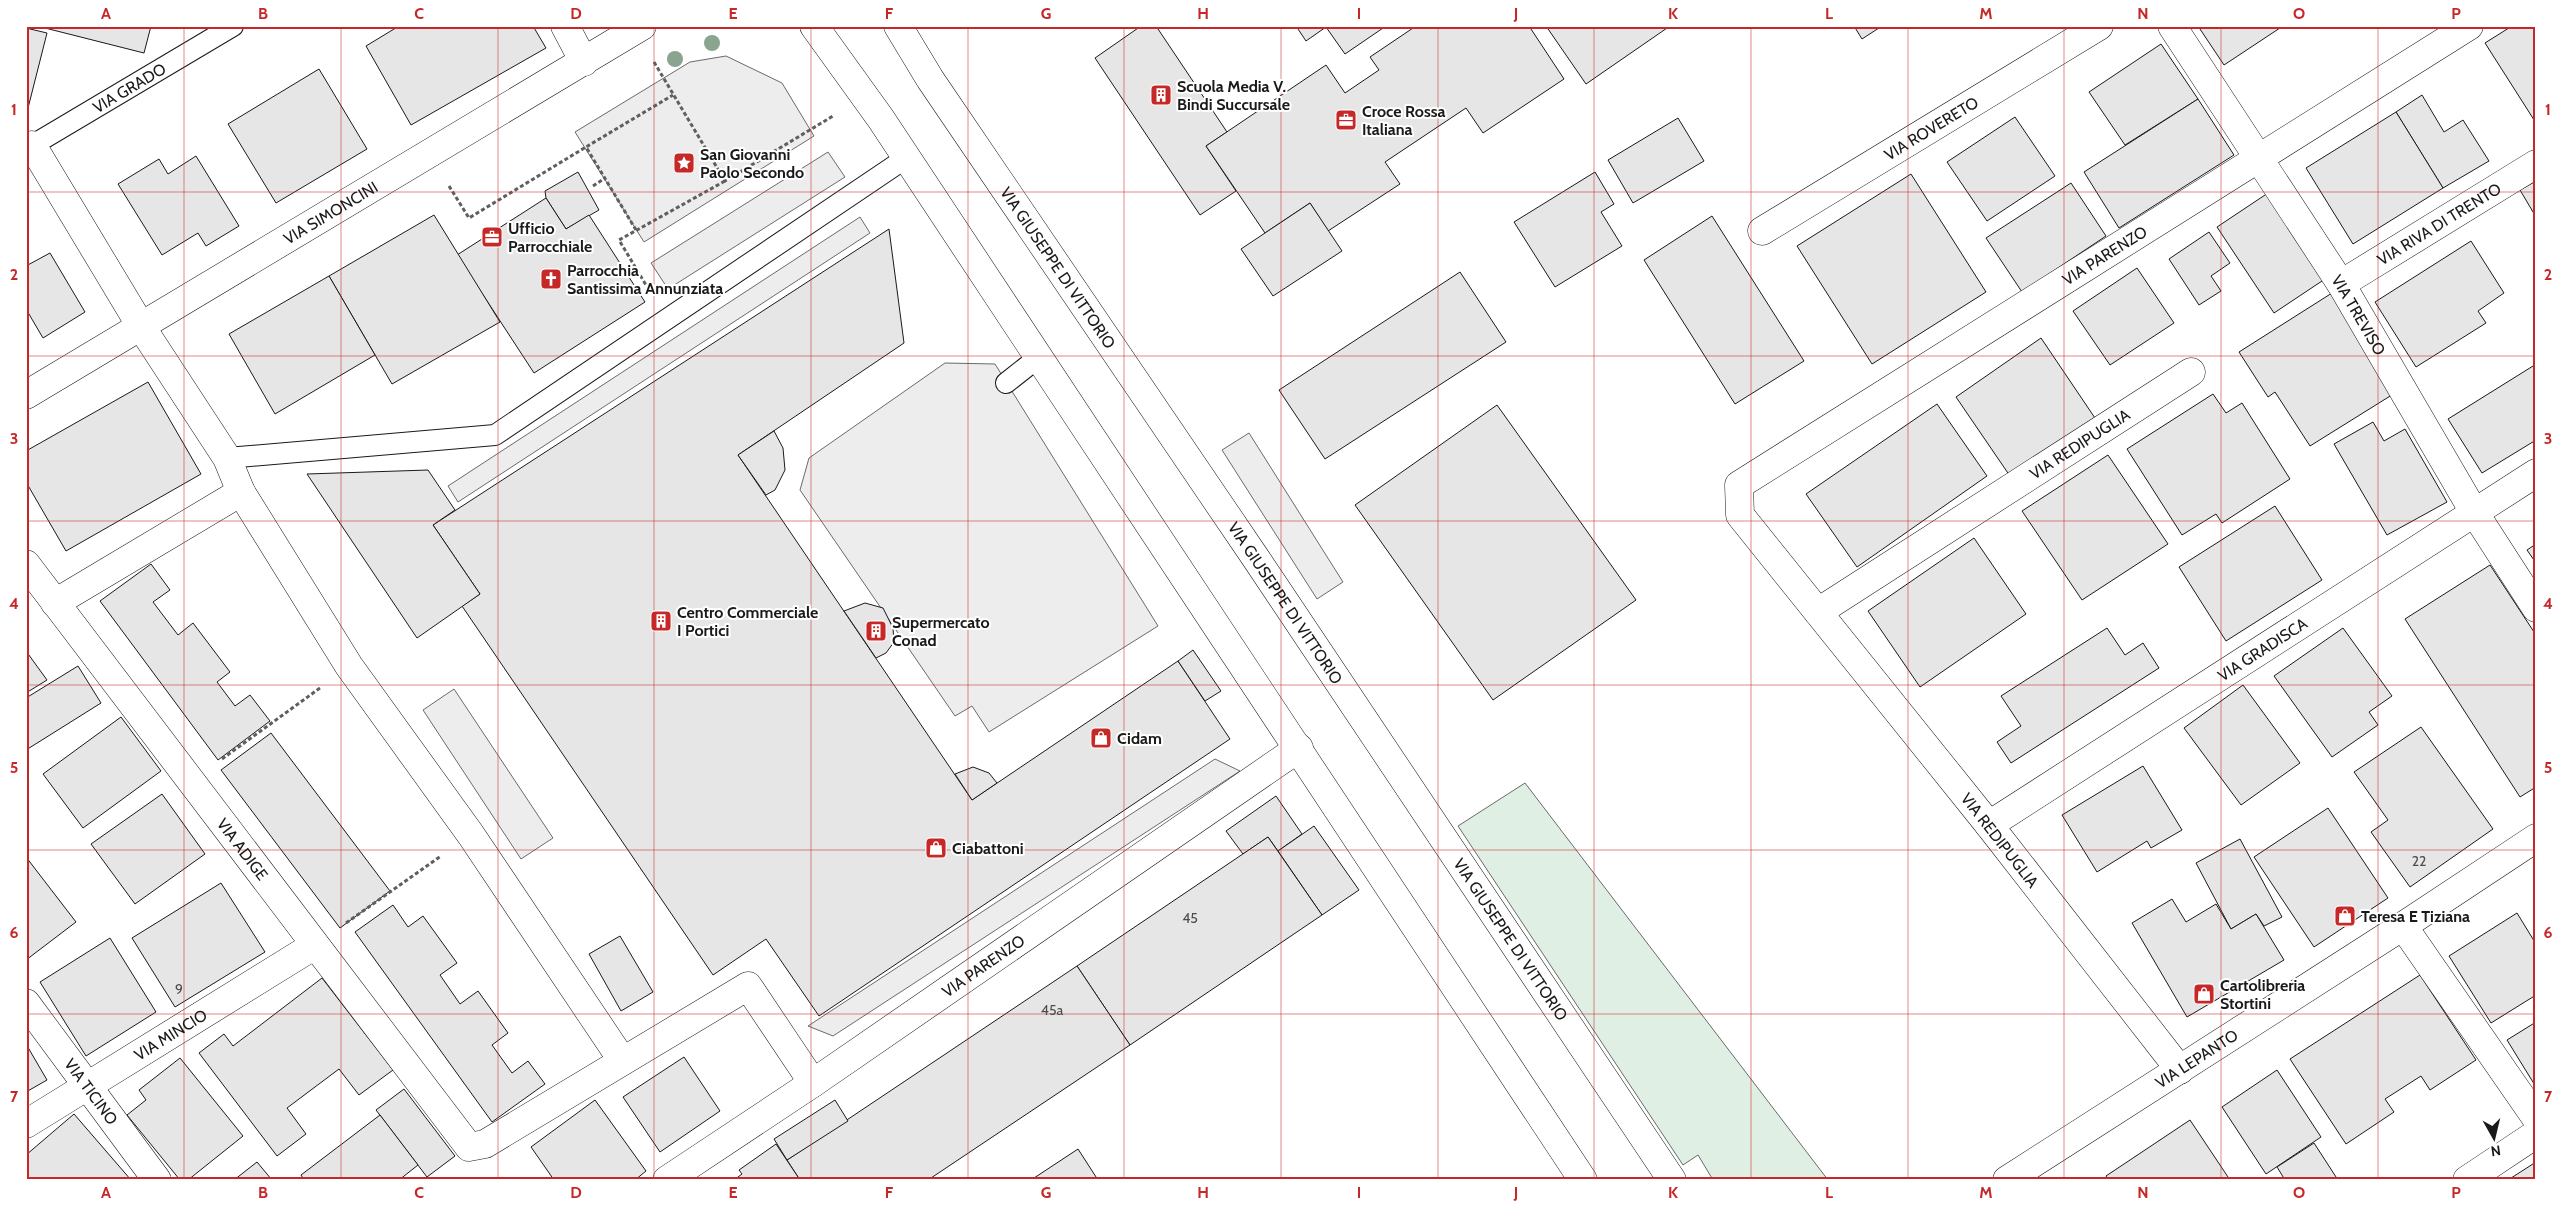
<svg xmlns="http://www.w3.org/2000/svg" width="2562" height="1206" font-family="Cabin,sans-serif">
  <rect width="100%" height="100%" fill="#fff"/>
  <path fill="#e0efe3" stroke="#6a6a6a" d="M1525,783L1828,1180H1713L1698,1155L1683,1165L1458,826Z"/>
  <g fill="#ededed" stroke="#6a6a6a">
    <path d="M726,56L782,83L814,136L644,242L575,132L690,62Z"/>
    <path d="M828,152L845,177L668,289L651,263Z"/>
    <path d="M860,217L870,233L458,502L448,486Z"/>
    <path d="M945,363L995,364L1158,626L989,732L972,706L955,716L800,490L809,458Z"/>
    <path d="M1249,433L1343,582L1317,599L1222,450Z"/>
    <path d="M454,689L553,838L521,859L423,710Z"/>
    <path d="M1215,759L1240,771L833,1036L808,1026Z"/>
  </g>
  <g fill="#e6e6e6" stroke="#1a1a1a">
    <path d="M45,26H151L144,53L45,28Z"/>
    <path d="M399,26H533L546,48L411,125L366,46Z"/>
    <path d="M1141,26H1156L1227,132L1206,146L1236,191L1200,215L1095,58Z"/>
    <path d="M1296,26H1386L1345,54L1326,27L1306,41Z"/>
    <path d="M1416,26H1529L1564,79L1483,133L1466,108L1385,162L1400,184L1328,231L1310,203L1265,233L1206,146L1326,65L1345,93L1379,70L1370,57Z"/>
    <path d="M1546,26H1670L1586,84Z"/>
    <path d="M1854,26H1882L1862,39Z"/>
    <path d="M2198,26H2283L2224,65Z"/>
    <path d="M2512,26H2536V123L2485,43Z"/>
    <path d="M26,28L47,33L26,116Z"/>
    <path d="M2161,44L2198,99L2125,145L2089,92Z"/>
    <path d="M319,69L367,149L276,203L228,124Z"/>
    <path d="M2422,95L2444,132L2463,120L2489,161L2443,188L2396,112Z"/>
    <path d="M2198,99L2234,155L2119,228L2084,172Z"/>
    <path d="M2396,112L2443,188L2353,244L2306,168Z"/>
    <path d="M2015,117L2055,176L1987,221L1947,162Z"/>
    <path d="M1678,118L1704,161L1633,203L1608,160Z"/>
    <path d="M196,156L239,226L206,246L198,233L162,255L118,184L159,159L168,174Z"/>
    <path d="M578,172L599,210L566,229L546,198L545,191Z"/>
    <path d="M1595,172L1614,204L1601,212L1622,246L1555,287L1514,222Z"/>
    <path d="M1911,174L1986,292L1872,364L1797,246Z"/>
    <path d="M2536,181V217L2520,190Z"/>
    <path d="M2071,183L2106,236L2022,292L1986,238Z"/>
    <path d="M2268,193L2325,279L2274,313L2217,227Z"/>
    <path d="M546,198L566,229L589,215L645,302L534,373L457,255Z"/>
    <path d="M1310,203L1342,251L1273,296L1241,249Z"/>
    <path d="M434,215L500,322L392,384L329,276Z"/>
    <path d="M1712,216L1804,361L1735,404L1644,260Z"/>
    <path d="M889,229L904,343L738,455L972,800L1178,661L1230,739L819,1016L766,939L713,975L462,606L480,594L433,525Z"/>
    <path d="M2209,232L2230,263L2211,276L2221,291L2199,305L2169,259Z"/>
    <path d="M2471,241L2504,293L2478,311L2486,323L2416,367L2375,302Z"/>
    <path d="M50,253L85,312L43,338L26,309V266Z"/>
    <path d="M2137,268L2174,323L2110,365L2073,311Z"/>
    <path d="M1460,272L1506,342L1325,459L1279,390Z"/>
    <path d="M329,276L375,355L275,414L229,334Z"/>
    <path d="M2332,293L2395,393L2310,446L2275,392L2268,397L2239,352Z"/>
    <path d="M2041,338L2097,421L2012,479L1956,397Z"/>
    <path d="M2533,366L2536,370V440L2482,473L2448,419Z"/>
    <path d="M148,382L201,474L66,551L26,482V451Z"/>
    <path d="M2213,394L2226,413L2242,403L2290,479L2222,523L2216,514L2182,535L2127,449Z"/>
    <path d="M1937,404L1987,476L1857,567L1806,494Z"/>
    <path d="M1497,405L1636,600L1493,700L1355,505Z"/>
    <path d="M2373,422L2384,441L2405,429L2447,502L2387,535L2334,444Z"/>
    <path d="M774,431L783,448L785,470L775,490L766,495L738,455Z"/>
    <path d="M2108,455L2168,544L2082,600L2022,511Z"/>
    <path d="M428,470L455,510L433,525L480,594L417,638L307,474Z"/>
    <path d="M2275,506L2322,580L2226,641L2179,567Z"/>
    <path d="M1974,538L2026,614L1920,687L1868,611Z"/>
    <path d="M2536,544V563L2527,550Z"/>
    <path d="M151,564L170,590L153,602L178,635L193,623L230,672L217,682L235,706L250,695L270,721L218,760L100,601Z"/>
    <path d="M2490,565L2536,635V787L2520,797L2405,619Z"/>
    <path d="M865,603L883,608L893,628L894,642L886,653L876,658L844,611Z"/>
    <path d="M2107,628L2125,655L2143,643L2159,668L2011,763L1997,742L2021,726L2001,696Z"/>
    <path d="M2343,628L2392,696L2369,712L2378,725L2332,757L2274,676Z"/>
    <path d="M1193,650L1221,691L1205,701L1178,661Z"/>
    <path d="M26,651L47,680L26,693Z"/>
    <path d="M78,666L101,703L26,750V698Z"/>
    <path d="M2243,685L2300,763L2241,805L2184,728Z"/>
    <path d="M121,717L161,771L83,828L43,774Z"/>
    <path d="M2421,727L2493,829L2410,887L2371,832L2388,820L2354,772Z"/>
    <path d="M271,733L390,891L340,928L221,770Z"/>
    <path d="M2143,766L2182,830L2151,848L2147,841L2097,872L2062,815Z"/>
    <path d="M973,767L989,773L997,783L972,800L955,774Z"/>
    <path d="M162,794L205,854L135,904L91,844Z"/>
    <path d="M1276,796L1302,834L1278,851L1268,837L1243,854L1226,831Z"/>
    <path d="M2328,808L2388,898L2314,947L2254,857Z"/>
    <path d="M1314,826L1359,890L1322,915L1278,851Z"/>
    <path d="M1268,837L1322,915L1130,1045L1077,966Z"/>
    <path d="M2240,839L2282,917L2264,926L2256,914L2231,929L2196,863Z"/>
    <path d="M26,857L76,922L26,960Z"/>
    <path d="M221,883L265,952L175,1007L132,938Z"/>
    <path d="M2172,899L2186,922L2216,904L2231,929L2256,914L2284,960L2187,1017L2132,923Z"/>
    <path d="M393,905L408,927L423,916L457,963L440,975L460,1004L478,991L508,1033L492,1045L512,1073L528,1061L545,1084L492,1122L355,932Z"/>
    <path d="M2517,913L2536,944V995L2491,1023L2449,956Z"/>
    <path d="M620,936L653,992L621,1011L589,954Z"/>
    <path d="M110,938L156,1012L86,1056L40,982Z"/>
    <path d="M1077,966L1130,1045L928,1180H800L787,1160Z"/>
    <path d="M2420,975L2476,1060L2430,1090L2421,1076L2385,1099L2394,1112L2346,1144L2290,1059Z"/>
    <path d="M322,978L393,1070L359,1095L339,1069L287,1108L306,1134L277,1156L199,1053L224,1034L233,1046Z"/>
    <path d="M2536,1022V1087L2507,1040Z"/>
    <path d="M26,1044L47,1080L26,1092Z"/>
    <path d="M684,1057L720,1111L660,1152L623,1097Z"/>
    <path d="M180,1058L243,1136L188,1180H180L127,1115L146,1100L139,1090Z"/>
    <path d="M2277,1070L2321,1137L2266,1174L2222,1107Z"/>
    <path d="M404,1089L455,1156L427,1177L376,1110Z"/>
    <path d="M595,1100L646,1171L635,1180H554L531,1147Z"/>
    <path d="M835,1100L848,1121L787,1160L774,1139Z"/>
    <path d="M74,1114L131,1180H26V1155Z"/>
    <path d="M380,1115L418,1165L399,1180H304L301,1175Z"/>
    <path d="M2190,1120L2230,1180H2108L2106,1176Z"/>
    <path d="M2314,1143L2338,1180H2285L2277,1167Z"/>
    <path d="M776,1144L800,1180H734L742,1174L739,1170Z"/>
    <path d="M1078,1149L1098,1180H1031Z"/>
    <path d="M257,1162L272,1180H234Z"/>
    <path d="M2536,1162V1180H2508Z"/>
  </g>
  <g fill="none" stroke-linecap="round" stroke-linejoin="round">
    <g stroke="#1a1a1a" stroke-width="22">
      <g id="service">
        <path id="s1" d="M26,149L233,26"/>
        <path d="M1006,383L1039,357"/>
        <path d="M227,458L495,435L906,158"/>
      </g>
    </g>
    <g stroke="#1a1a1a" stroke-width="29">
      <g id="minor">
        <path d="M565,26L584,62"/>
        <path id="s2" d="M2172,26L2341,284L2474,512L2536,608"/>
        <path d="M32,145L142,328L227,458L241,492L349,666L471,835L622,1060"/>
        <path id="s3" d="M1762,231L2099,26"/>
        <path id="s4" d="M2341,284L2536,164"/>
        <path id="s5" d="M26,564L469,1147L485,1144L748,986L813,1083"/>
        <path d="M55,603L241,492"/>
        <path id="s6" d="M1818,612L2191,372"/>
        <path id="s7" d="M1989,825L2536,473"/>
        <path d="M2403,926L2536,1118"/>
        <path id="s8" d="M26,1003L157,1180"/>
        <path id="s9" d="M2180,1070L1989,825L1740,515L1739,485L2469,26"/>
        <path id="s10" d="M26,1124L315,945"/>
        <path id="s11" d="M667,1180L813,1083L1299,748"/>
        <path d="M2467,1180L2536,1134"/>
      </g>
    </g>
    <g stroke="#1a1a1a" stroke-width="29">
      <g id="tertiary">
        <path d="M814,26L881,119L1583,1180"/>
        <path id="s12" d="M898,26L930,79L1255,557L1672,1180"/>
        <path id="s13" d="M26,395L642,26"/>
        <path id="s14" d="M2007,1180L2403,926L2536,838"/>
      </g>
    </g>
    <g stroke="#5f5f5f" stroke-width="3" stroke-dasharray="4 2.5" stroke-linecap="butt">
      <path d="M654,62L725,181L833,116"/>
      <path d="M449,186L469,218L586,147"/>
      <path d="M593,186L605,178"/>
      <path d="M636,230L586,147L673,95"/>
      <path d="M649,290L619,240L725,181"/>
      <path d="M222,759L320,688"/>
      <path d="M346,923L441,856"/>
    </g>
    <use href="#service" stroke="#fff" stroke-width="20"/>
    <use href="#minor" stroke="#fff" stroke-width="28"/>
    <use href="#tertiary" stroke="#fff" stroke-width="28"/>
  </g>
  <g fill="#8aa48f">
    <circle cx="712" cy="43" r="8"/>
    <circle cx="675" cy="59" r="8"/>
  </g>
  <path fill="none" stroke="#c62828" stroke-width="1" stroke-opacity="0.55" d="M184,26V1180M341,26V1180M498,26V1180M654,26V1180M811,26V1180M968,26V1180M1124,26V1180M1281,26V1180M1438,26V1180M1594,26V1180M1751,26V1180M1908,26V1180M2064,26V1180M2221,26V1180M2378,26V1180M26,192H2536M26,356H2536M26,521H2536M26,685H2536M26,850H2536M26,1014H2536"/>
  <defs>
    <g id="building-square" transform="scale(1.125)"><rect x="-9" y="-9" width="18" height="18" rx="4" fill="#c62828" stroke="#fff"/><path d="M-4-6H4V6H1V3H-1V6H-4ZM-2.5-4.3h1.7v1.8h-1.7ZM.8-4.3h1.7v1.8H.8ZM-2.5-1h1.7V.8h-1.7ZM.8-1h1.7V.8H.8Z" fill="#fff"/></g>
    <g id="office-square" transform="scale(1.125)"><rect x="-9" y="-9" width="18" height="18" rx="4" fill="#c62828" stroke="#fff"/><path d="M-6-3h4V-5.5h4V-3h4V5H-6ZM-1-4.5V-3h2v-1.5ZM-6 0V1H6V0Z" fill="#fff"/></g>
    <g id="sight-square" transform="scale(1.125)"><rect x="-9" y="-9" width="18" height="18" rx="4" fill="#c62828" stroke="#fff"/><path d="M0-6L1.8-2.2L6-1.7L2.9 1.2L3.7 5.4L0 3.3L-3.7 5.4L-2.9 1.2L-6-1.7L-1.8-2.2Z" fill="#fff"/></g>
    <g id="church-square" transform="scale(1.125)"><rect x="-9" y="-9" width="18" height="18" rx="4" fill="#c62828" stroke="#fff"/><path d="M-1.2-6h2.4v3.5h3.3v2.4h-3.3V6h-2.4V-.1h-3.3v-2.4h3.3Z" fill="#fff"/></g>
    <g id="shop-square" transform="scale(1.125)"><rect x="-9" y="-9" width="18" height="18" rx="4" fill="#c62828" stroke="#fff"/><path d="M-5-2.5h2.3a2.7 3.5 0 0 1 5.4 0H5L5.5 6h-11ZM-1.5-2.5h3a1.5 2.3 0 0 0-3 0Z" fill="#fff"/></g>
  </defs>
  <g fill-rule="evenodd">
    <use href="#building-square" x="1161" y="95"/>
    <use href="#office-square" x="1346" y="120"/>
    <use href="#sight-square" x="684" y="163"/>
    <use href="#office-square" x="492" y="237"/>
    <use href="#church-square" x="551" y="279"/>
    <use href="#building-square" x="661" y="621"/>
    <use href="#building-square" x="876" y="631"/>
    <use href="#shop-square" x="1101" y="738"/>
    <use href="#shop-square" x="936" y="848"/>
    <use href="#shop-square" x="2345" y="916"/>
    <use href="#shop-square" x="2204" y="994"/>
  </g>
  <g text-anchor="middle" stroke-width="4" stroke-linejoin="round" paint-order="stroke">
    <g font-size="14" fill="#4d4d4d">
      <text x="2419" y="866">22</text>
      <text x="1190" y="923">45</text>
      <text x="179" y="994">9</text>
      <text x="1052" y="1015">45a</text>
    </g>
    <g font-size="16" font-weight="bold" fill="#1a1a1a" stroke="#fff" text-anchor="start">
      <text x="1177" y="92">Scuola Media V.<tspan x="1177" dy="18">Bindi Succursale</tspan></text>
      <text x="1362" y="117">Croce Rossa<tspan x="1362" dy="18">Italiana</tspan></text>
      <text x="700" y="160">San Giovanni<tspan x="700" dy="18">Paolo Secondo</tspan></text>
      <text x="508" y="234">Ufficio<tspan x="508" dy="18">Parrocchiale</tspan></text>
      <text x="567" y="276">Parrocchia<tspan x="567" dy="18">Santissima Annunziata</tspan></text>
      <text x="677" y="618">Centro Commerciale<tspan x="677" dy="18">I Portici</tspan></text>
      <text x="892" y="628">Supermercato<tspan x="892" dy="18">Conad</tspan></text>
      <text x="1117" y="744">Cidam</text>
      <text x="952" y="854">Ciabattoni</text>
      <text x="2361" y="922">Teresa E Tiziana</text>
      <text x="2220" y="991">Cartolibreria<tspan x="2220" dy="18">Stortini</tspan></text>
    </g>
    <g font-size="16" fill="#1a1a1a" stroke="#fff">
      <text dy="6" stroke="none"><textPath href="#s1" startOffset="120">VIA GRADO</textPath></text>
      <text dy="6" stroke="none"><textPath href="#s3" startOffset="198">VIA ROVERETO</textPath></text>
      <text dy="6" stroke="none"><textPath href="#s13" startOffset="355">VIA SIMONCINI</textPath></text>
      <text dy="6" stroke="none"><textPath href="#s4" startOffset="115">VIA RIVA DI TRENTO</textPath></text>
      <text dy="6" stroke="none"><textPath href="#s9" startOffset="1170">VIA PARENZO</textPath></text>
      <text dy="6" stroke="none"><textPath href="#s12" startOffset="290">VIA GIUSEPPE DI VITTORIO</textPath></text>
      <text dy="6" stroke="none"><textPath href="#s2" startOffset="344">VIA TREVISO</textPath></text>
      <text dy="6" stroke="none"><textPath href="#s6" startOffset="311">VIA REDIPUGLIA</textPath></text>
      <text dy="6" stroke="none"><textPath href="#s12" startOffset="695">VIA GIUSEPPE DI VITTORIO</textPath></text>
      <text dy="6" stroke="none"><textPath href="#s7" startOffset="325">VIA GRADISCA</textPath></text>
      <text transform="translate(2000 840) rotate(52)" y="6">VIA REDIPUGLIA</text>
      <text dy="6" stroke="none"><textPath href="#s5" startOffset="358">VIA ADIGE</textPath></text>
      <text dy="6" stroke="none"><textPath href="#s12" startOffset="1100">VIA GIUSEPPE DI VITTORIO</textPath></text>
      <text dy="6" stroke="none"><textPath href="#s11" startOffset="382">VIA PARENZO</textPath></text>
      <text dy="6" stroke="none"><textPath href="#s10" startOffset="170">VIA MINCIO</textPath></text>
      <text dy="6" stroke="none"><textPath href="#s14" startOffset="225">VIA LEPANTO</textPath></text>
      <text dy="6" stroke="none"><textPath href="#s8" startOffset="110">VIA TICINO</textPath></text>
    </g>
  </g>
  <rect width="2562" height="1206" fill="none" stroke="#ffffff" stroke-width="55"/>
  <g transform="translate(2494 1138) rotate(172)" stroke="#ffffff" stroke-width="4" paint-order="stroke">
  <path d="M0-4L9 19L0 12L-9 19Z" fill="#1a1a1a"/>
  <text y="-8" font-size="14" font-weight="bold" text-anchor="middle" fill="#1a1a1a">N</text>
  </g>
  <rect x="28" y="28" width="2506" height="1150" fill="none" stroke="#c62828" stroke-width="2"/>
  <g font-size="16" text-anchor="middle" font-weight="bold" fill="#c62828">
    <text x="106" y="19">A</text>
    <text x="263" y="19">B</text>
    <text x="419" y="19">C</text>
    <text x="576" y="19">D</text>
    <text x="733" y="19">E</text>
    <text x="889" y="19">F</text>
    <text x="1046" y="19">G</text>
    <text x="1203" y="19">H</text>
    <text x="1359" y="19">I</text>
    <text x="1516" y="19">J</text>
    <text x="1673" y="19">K</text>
    <text x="1829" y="19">L</text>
    <text x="1986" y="19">M</text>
    <text x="2143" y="19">N</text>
    <text x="2299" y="19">O</text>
    <text x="2456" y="19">P</text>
    <text x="14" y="115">1</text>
    <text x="2548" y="115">1</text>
    <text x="14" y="280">2</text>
    <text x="2548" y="280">2</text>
    <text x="14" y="444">3</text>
    <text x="2548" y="444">3</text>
    <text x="14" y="609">4</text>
    <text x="2548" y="609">4</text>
    <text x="14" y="773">5</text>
    <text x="2548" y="773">5</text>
    <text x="14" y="938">6</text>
    <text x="2548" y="938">6</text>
    <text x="14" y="1102">7</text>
    <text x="2548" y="1102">7</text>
    <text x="106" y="1198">A</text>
    <text x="263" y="1198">B</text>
    <text x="419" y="1198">C</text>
    <text x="576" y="1198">D</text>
    <text x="733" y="1198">E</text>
    <text x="889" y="1198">F</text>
    <text x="1046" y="1198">G</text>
    <text x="1203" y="1198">H</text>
    <text x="1359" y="1198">I</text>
    <text x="1516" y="1198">J</text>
    <text x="1673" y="1198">K</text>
    <text x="1829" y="1198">L</text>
    <text x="1986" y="1198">M</text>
    <text x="2143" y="1198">N</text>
    <text x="2299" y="1198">O</text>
    <text x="2456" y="1198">P</text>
  </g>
</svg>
